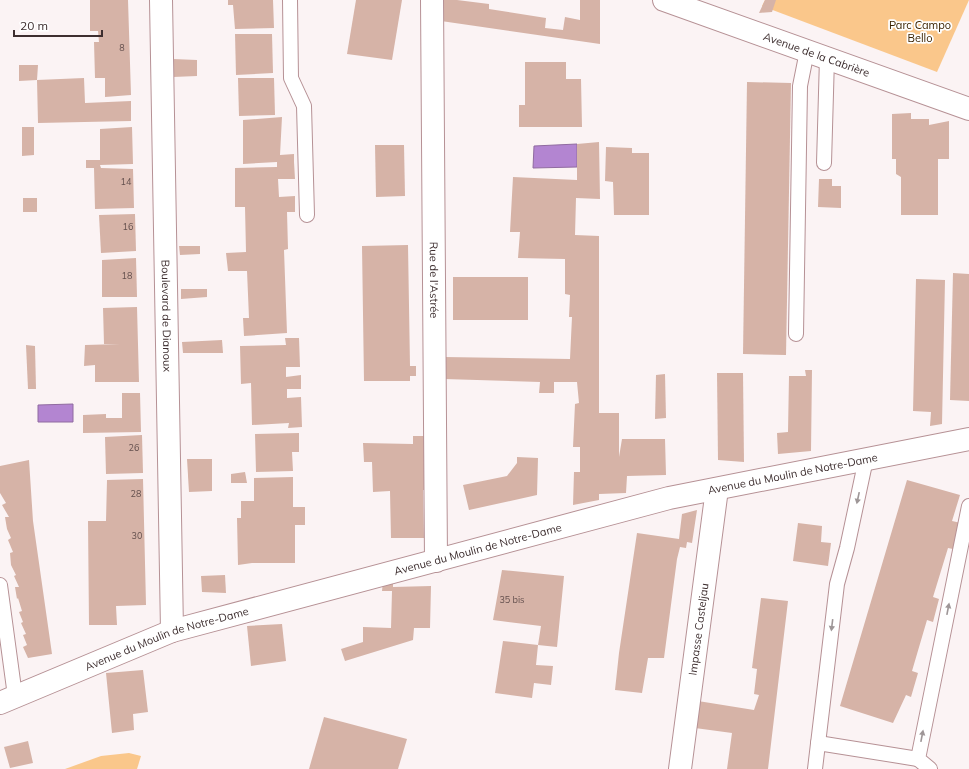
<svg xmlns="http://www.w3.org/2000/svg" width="969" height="769" font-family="Mulish,sans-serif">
  <rect width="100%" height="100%" fill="#fbf3f4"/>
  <g fill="#fac78b">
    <path d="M765,0H969L937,72L762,6Z"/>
    <path d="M129,753L141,756L137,769H65L101,756Z"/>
  </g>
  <g fill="#b385d1" stroke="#906ba0">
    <path d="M577,144V167L533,168L534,146Z"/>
    <path d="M73,404V422H38V405Z"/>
  </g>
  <g fill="#d6b3a7">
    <path d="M90,0H128L131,95L105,97V78H95L94,42H99L98,31H90Z"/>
    <path d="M228,0H273L274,28L235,29L233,5H228Z"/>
    <path d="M356,0H402L392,60L347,54Z"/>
    <path d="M441,0H457L489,4V9L546,18L545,28L563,30L565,17L580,20V0H600V44L441,21Z"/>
    <path d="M765,0H776L772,12L759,13Z"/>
    <path d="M235,34H272L273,73L236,75Z"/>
    <path d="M173,59L197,60V76L173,77Z"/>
    <path d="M525,62H566V79H581L582,127H519V105H525Z"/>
    <path d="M19,65H38L37,80L84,78L85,103L131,101V121L38,123L37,80L19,81Z"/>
    <path d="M238,78H274L275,115L239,116Z"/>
    <path d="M747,82L791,83L786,355L743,354Z"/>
    <path d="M911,113V119H929V125L949,121V159H938V215H901V177L896,174V159H892V114Z"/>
    <path d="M282,117L280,155L294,154V162L295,179H278L279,197L295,196V212H287L288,249L284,250L287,333L244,336L243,318H249L247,271H228L226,253L246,252L245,207H235V168L277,167V162L243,164V120Z"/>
    <path d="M22,127H34V155L22,156Z"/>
    <path d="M132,127L133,164L100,165L101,168L133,169L134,208L95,209L94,168H86V160H100V129Z"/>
    <path d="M599,142L600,199L576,198L575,235L599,236V413H619V457L622,439H665L666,475L627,476L626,493L599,494V500L573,505L574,472H580V447H573L575,404L579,403L577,382H554V393H539L540,382L444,379V357L570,359L572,317H569L570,295L565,294V259L518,258L520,232H510L513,177L577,180V144Z"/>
    <path d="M375,145H404L405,196L376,197Z"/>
    <path d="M606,147L632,148V153H649V215H614L613,182L605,181Z"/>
    <path d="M819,179H832V186H841V208L818,207Z"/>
    <rect x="23" y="198" width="14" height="14"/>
    <path d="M135,214L136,251L101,253L99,215Z"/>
    <path d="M408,245L410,366H416V376H410V381H364L362,246Z"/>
    <path d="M179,246H200V254L180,255Z"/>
    <path d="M136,258L137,297H102V260Z"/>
    <path d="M953,273L969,274V401L950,400Z"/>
    <rect x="453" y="277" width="75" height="43"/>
    <path d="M916,279L945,280L942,424L930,426L931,412L913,411Z"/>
    <path d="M181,289H207V297L181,299Z"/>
    <path d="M137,307L139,382H95V365L84,366L85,345L120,344H104L103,308Z"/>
    <path d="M285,338H299L300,367H286V377L301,375V389H287V398L301,397L302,427L288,428L289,423L252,425L251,383L241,384L240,346L286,345Z"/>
    <path d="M222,340L223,353H183L182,342Z"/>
    <path d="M26,345L35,346L36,389H28Z"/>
    <path d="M805,370H812L811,451L778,454L777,433L788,432L789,376H806Z"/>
    <path d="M717,373H743L744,462L718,460Z"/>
    <path d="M665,374L666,418L655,419L656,375Z"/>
    <path d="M122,393H140L141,432L83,433V415L106,414V418H122Z"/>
    <path d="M299,433V452H292L293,471L256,472L255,434Z"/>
    <path d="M142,435L143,473L106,474L105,437Z"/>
    <path d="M413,436H426V490H423L424,538H391L390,491L373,492L372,462H364L363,443L413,444Z"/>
    <path d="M517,457L538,458L537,495L469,510L463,485L507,476L517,463Z"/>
    <path d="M187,459H212V491L189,492Z"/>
    <path d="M29,460L33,521L52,654L28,658L23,647L27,645L23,635L26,634L21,623L23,622L19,612L22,611L18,598L17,599L15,587H19L14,576L16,575L11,565L10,553L13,552L8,540L11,538L7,529L5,517H9L2,505L6,503L0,493V466Z"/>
    <path d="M245,472L247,483H231V474Z"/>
    <path d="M293,477V507H305V525H295V563H252L238,565L237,518H241V501H254V478Z"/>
    <path d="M143,479L146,605L116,606L117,625H89L88,521H106L107,480Z"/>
    <path d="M907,480L960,495L952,521L961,523L953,549L948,548L933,597L939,599L933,622L927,620L912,671L918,673L911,697L906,695L893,723L840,706Z"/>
    <path d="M697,510L692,543L687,542L686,548L680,547L677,559L664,658H648L642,693L615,690L619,653L637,533L679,539L682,514Z"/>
    <path d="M798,523L822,526L821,542L831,543L828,566L793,561Z"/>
    <path d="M502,570L564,576L557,647L538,645L541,626L493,620Z"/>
    <path d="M225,575L226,593L202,592L201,576Z"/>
    <path d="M383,581H393V587L431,586L430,628H414L413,640L345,661L341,649L363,642V627L391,628L392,591H382Z"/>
    <path d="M761,598L788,601L768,769H727L732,733L695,728L698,701L754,710L759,695L754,694L757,669L752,668Z"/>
    <path d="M282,624L286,661L251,666L247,626Z"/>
    <path d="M503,641L538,645L536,665L553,666L551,685L534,683L532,698L495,693Z"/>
    <path d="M143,670L148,712L133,714L134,730L112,733L106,673Z"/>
    <path d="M324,717L407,739L398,769H309Z"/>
    <path d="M28,741L33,763L10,768L4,747Z"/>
  </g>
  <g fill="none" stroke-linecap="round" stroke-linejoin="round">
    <g stroke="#b69195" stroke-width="16">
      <g id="service">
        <path d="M290,0L291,78L304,106L307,215"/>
        <path d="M824,163L827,58"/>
        <path d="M796,334L800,86L807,51"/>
        <path d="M0,585L15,696"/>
        <path d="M818,743L918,759"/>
        <path d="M815,769L837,584L847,548L866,459"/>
        <path d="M930,769L918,759L969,506"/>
      </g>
    </g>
    <g stroke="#b69195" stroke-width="24">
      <g id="minor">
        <path id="s1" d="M161,0L172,631"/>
        <path id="s2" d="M432,0L436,561"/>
        <path id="s3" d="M664,0L969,109"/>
        <path id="s4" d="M0,703L172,631L669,498L969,439"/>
        <path id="s5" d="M680,769L717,489"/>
      </g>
    </g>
    <use href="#service" stroke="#fff" stroke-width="14"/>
    <use href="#minor" stroke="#fff" stroke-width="22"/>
  </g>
  <defs><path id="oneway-solid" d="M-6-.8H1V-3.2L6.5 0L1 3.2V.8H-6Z"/></defs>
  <g fill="#9e9697">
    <use href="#oneway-solid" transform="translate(858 498) rotate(102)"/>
    <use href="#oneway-solid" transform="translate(948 609) rotate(-79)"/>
    <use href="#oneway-solid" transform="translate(832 625) rotate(97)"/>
    <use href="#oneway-solid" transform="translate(922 736) rotate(-79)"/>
  </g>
  <g text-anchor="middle" stroke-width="3.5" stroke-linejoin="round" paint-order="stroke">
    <g font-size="9" fill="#634f4d">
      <text x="122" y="51">8</text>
      <text x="126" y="185">14</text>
      <text x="128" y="230">16</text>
      <text x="127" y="279">18</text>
      <text x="134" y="451">26</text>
      <text x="136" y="497">28</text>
      <text x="137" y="539">30</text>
      <text x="512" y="603">35 bis</text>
    </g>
    <g font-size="11" fill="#3b2301" stroke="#fff">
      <text x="920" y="29">Parc Campo<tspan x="920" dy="13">Bello</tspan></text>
    </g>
    <g font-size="11" fill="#3d2e2f" stroke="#fff">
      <text dy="4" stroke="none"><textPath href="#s3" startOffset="162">Avenue de la Cabrière</textPath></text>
      <text dy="4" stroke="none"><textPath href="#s2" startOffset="280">Rue de l'Astrée</textPath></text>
      <text dy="4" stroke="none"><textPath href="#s1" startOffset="316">Boulevard de Dianoux</textPath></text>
      <text dy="4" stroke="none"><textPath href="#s4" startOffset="827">Avenue du Moulin de Notre-Dame</textPath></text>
      <text dy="4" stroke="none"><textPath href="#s4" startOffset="503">Avenue du Moulin de Notre-Dame</textPath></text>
      <text dy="4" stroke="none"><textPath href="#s5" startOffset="141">Impasse Casteljau</textPath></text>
      <text dy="4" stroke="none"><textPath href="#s4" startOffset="179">Avenue du Moulin de Notre-Dame</textPath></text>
    </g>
  </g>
  <path d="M14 30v6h88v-6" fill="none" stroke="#3d2e2f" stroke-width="2"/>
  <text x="20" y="30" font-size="12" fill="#3d2e2f" stroke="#ffffff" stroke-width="3" paint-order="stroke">20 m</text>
</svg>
